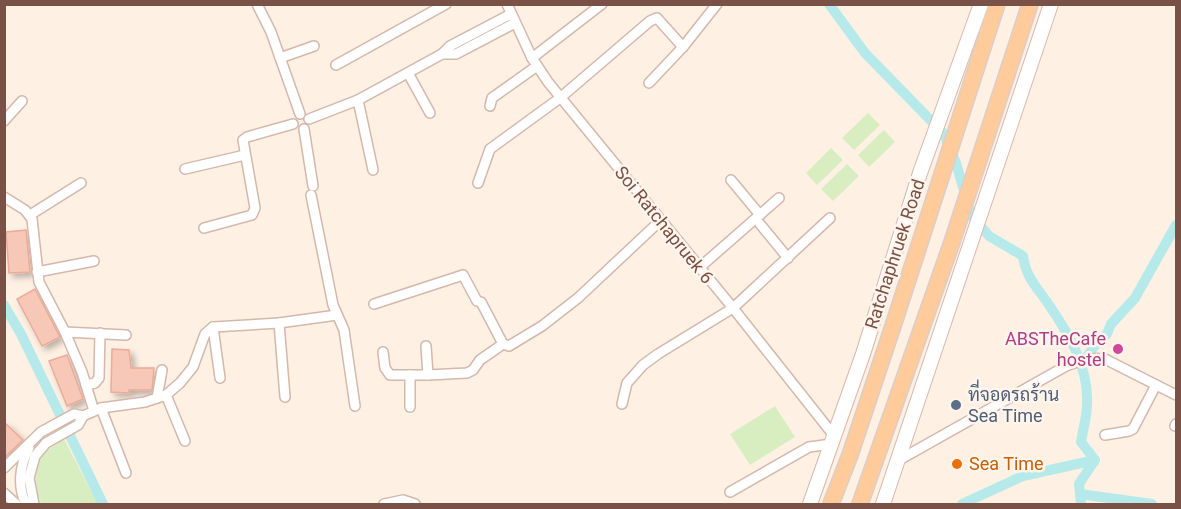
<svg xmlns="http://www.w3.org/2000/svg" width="1181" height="509" font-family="Roboto,Sarabun,sans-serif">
  <defs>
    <filter id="shadow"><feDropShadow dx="4" dy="4" stdDeviation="3" flood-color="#0004"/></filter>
  </defs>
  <rect width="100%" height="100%" fill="#fff0e4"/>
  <g fill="#d9eec0">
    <path d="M868,113L880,125L854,150L842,138Z"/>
    <path d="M884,130L895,142L869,167L858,155Z"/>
    <path d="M831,148L843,160L817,185L806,173Z"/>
    <path d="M847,164L859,176L833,201L821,189Z"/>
    <path d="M775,406L795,437L750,465L730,434Z"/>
    <path d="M64,439L98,504H41C31,472 33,457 64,439Z"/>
  </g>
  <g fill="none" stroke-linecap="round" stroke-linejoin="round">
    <g stroke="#b6eaea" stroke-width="10">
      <path d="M829,4L865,53L944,134L956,163L971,215L989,236L1023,256C1026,278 1037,287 1049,305C1069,334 1089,368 1087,404C1087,417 1083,429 1081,442L1095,460L1079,484L1081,504"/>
      <path d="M4,305L21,334L103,504"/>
      <path d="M1081,365L1098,341L1107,334L1111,324L1135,298L1176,225"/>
      <path d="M1080,494L1152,504"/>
      <path d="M962,504L1023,476L1095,460"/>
    </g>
  </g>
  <g fill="#f7c8b8" stroke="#ebab97" stroke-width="1.5" filter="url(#shadow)">
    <path d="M26,230L30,272L9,273L6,232Z"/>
    <path d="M35,289L60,337L42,346L17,299Z"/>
    <path d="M112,349L129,350L131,368H154L152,390H129V393L111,392Z"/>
    <path d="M67,355L83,399L67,406L49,361Z"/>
    <path d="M4,422L23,440L4,458Z"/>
  </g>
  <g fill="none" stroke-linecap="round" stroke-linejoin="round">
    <g stroke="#d4b8ab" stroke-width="12">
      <g id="street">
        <path d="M257,4L271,32L300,114"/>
        <path d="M507,4L532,58L548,82L733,308L835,437"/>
        <path d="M683,47L717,4"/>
        <path d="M442,54H456L515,23"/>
        <path d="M280,58L314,46"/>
        <path d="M532,58L602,4"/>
        <path d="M336,65L446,4"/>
        <path d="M408,73L430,113"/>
        <path d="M358,100L373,170"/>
        <path d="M490,106L492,98L537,66"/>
        <path d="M309,119L358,100L442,54L450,46L511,14"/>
        <path d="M4,121L22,101"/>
        <path d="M304,129L313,186"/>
        <path d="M185,169L245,155"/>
        <path d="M731,180L760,215"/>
        <path d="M478,183L490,149L560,98L650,21L657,18L683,47L649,83"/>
        <path d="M311,195L333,305L344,330L355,406"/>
        <path d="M4,197L25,210L32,219L39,282L65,332L82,372L94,411"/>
        <path d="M30,215L81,183"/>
        <path d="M760,224L788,258"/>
        <path d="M204,228L252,215L255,208L243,140L247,137L293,124"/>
        <path d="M699,268L779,198"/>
        <path d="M37,272L94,261"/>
        <path d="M374,304L463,275L477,301L481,302L503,344L509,346L542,326L578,298L661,220"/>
        <path d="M279,323L285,397"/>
        <path d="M213,327L220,378"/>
        <path d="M65,332L126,335"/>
        <path d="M426,346L428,375"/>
        <path d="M383,352L385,368L390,375H428L467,373L473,370L480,360L503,344"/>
        <path d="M410,375V407"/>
        <path d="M86,385L95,383L99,378L100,333"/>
        <path d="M166,395L185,441"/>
        <path d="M157,398L162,370"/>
        <path d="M622,404L627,383L643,365L658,354L733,308L830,218"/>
        <path d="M101,408L126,473"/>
        <path d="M1175,426L1176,424"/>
        <path d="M1105,435L1129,431L1133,429L1156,385"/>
        <path d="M899,460L1066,366C1078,361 1092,357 1105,359L1176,395"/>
        <path d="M4,468L41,432L74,414L83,416"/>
        <path d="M730,492L809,447L832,444"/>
        <path d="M4,493L16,504"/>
        <path d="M26,504C17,486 20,465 29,448"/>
        <path d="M34,504L29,478L35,456L46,443L78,425L83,416L101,408L145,402L166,395L180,383L193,367L205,334L213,327L279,323L337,315"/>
        <path d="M384,504L403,500L415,504"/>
      </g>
    </g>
    <g stroke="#dab8aa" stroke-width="16">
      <g id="secondary">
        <path d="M810,504L863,354L920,173L981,4"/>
        <path d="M883,504L1051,4"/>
      </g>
    </g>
    <g stroke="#dacecb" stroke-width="18">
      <g id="primary">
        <path d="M831,504L850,455L894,323L997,4"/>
        <path d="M860,504L952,242L1030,4"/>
      </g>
    </g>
    <use href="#street" stroke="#fff" stroke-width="9"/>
    <use href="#secondary" stroke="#fff" stroke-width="14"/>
    <use href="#primary" stroke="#ffcb9a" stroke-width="15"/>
  </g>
  <circle fill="#d1479c" stroke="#fff5ec" stroke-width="2" cx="1118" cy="349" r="6"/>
  <circle fill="#5c6f8a" stroke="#fff5ec" stroke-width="2" cx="956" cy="405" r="6"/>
  <circle fill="#e8710a" stroke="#fff5ec" stroke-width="2" cx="957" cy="464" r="6"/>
  <g text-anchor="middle" stroke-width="5" stroke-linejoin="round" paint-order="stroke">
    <g font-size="18" fill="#7a5146" stroke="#fff5ec">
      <text transform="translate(664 225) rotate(51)" y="6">Soi Ratchapruek 6</text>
      <text transform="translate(895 254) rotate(-72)" y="6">Ratchaphruek Road</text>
    </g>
    <g font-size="18" fill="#b23c85" stroke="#fff5ec" text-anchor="end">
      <text x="1106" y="345">ABSTheCafe<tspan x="1106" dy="21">hostel</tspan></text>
    </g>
    <g font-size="18" fill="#4e5e75" stroke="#fff5ec" text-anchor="start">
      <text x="968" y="401">ที่จอดรถร้าน<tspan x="968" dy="21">Sea Time</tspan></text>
    </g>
    <g font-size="18" fill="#c56008" stroke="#fff5ec" text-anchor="start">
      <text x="969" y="470">Sea Time</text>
    </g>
  </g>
  <rect width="1181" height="509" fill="none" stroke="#7a5146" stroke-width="12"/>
</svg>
